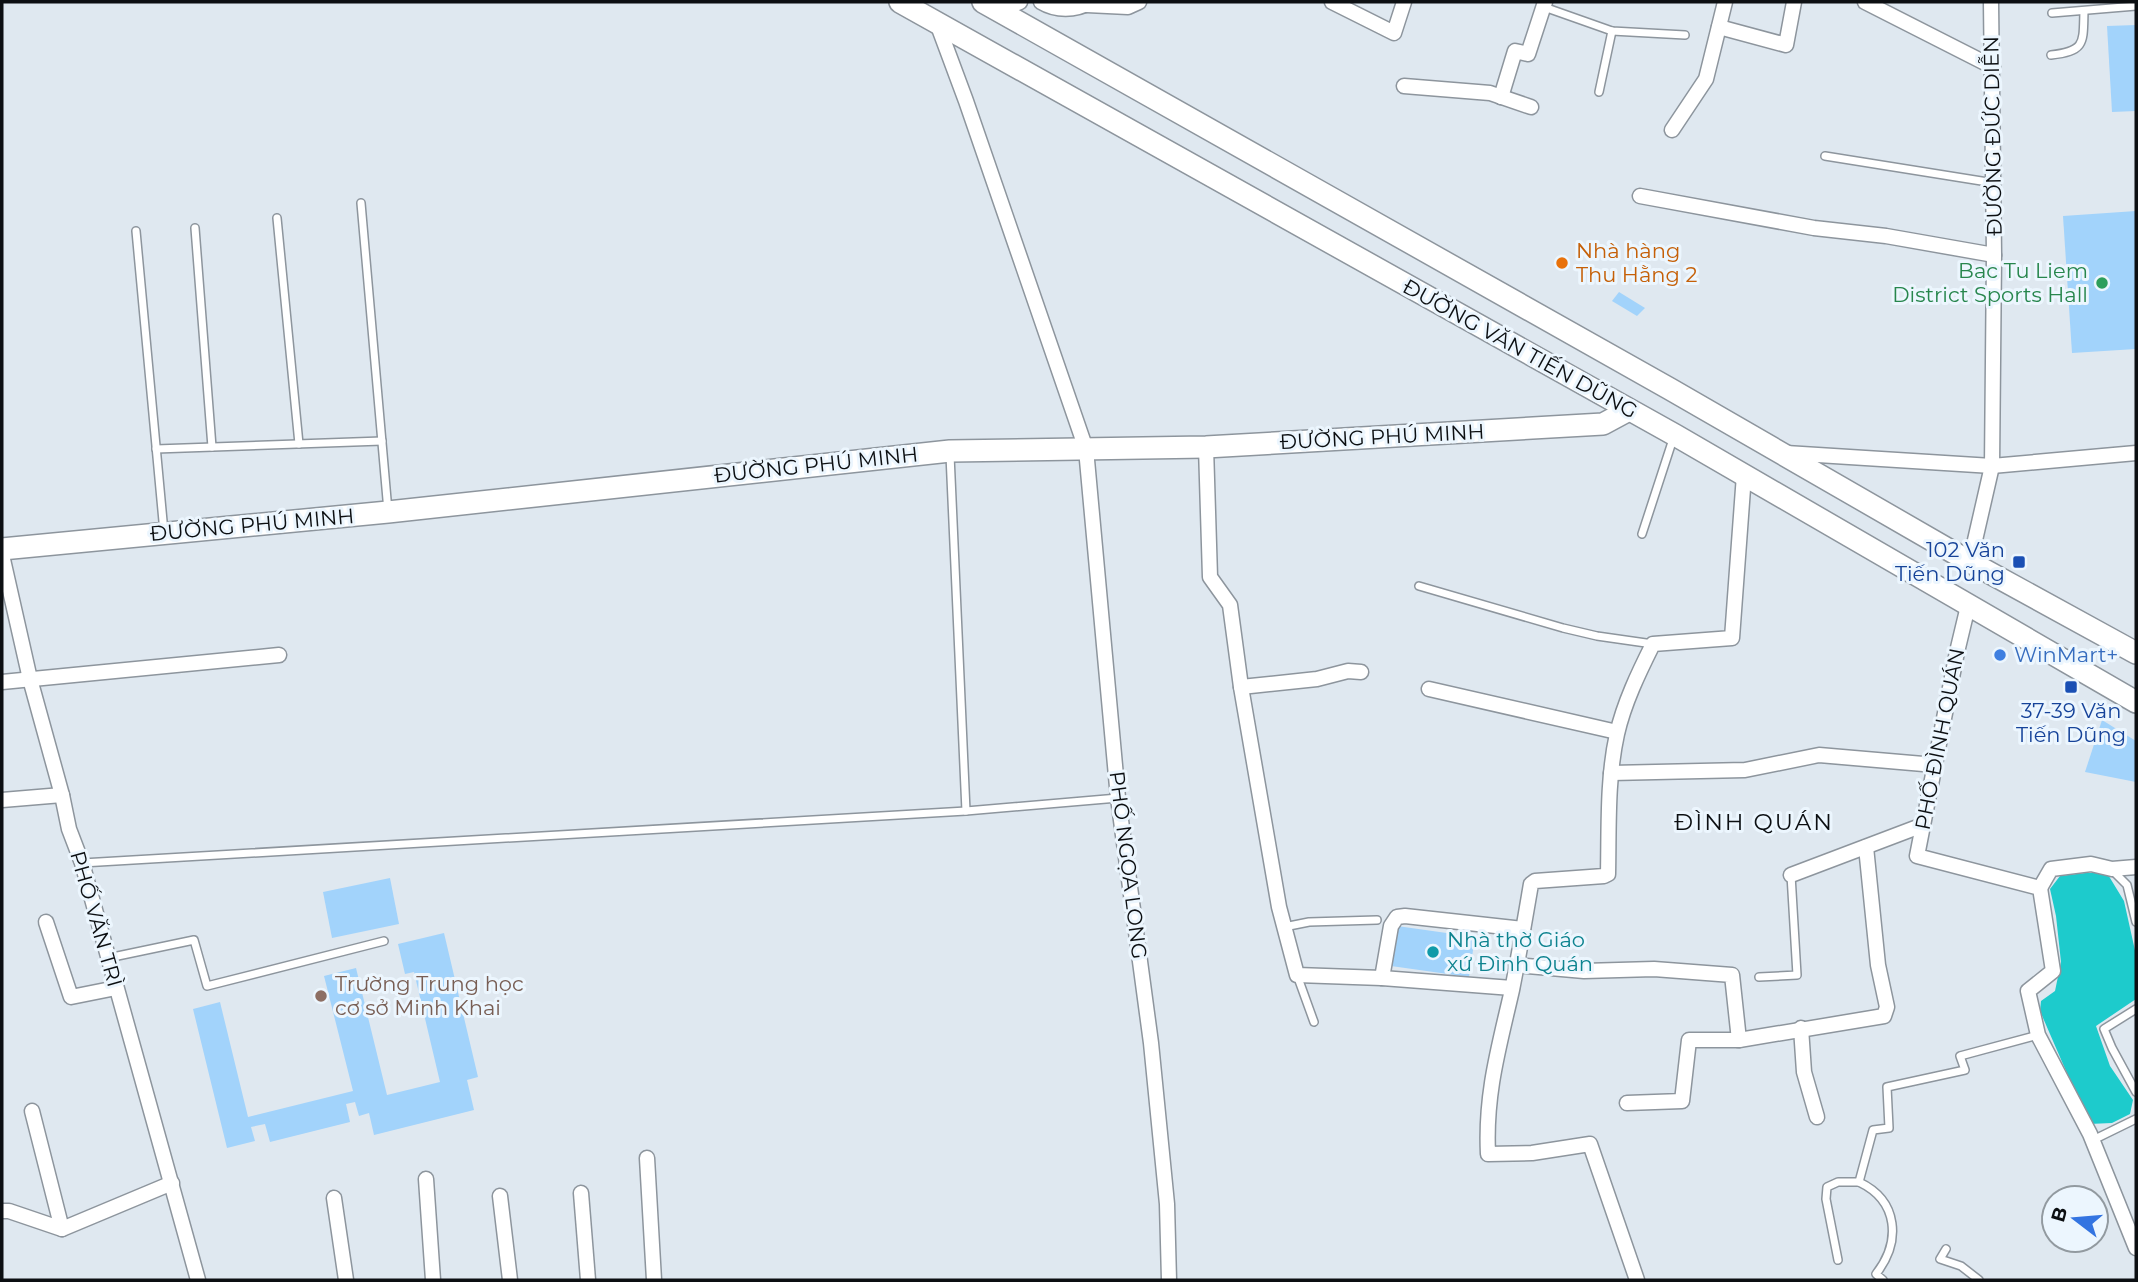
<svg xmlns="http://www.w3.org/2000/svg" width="2138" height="1282" font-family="Montserrat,sans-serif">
  <rect width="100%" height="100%" fill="#dfe8f0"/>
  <path fill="#1dcbcc" d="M2085,873H2107L2124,901L2136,955V999L2096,1026L2110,1066L2133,1100L2130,1114L2112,1123L2089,1124L2040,1011L2041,1001L2055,991L2061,962L2056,916L2050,889L2060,876Z"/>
  <g fill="#a2d3fb">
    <path d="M2136,25V111L2112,112L2107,26Z"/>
    <path d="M2136,211V349L2072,353L2063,216Z"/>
    <path d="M1619,292L1645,308L1637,316L1612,301Z"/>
    <path d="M2102,720L2136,741V782L2085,772Z"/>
    <path d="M390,878L399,924L332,938L323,892Z"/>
    <path d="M1397,926L1475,937L1469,977L1391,966Z"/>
    <path d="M444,933L478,1077L467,1080L474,1110L374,1135L369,1113L359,1116L355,1102L346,1104L350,1122L270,1142L265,1124L251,1127L255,1141L227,1148L193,1009L220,1002L248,1117L353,1091L324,976L356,968L387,1095L440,1082L414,972L405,974L398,944Z"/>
  </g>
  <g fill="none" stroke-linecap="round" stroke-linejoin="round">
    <g stroke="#8d959d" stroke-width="10">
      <g id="lane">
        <path d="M1544,7L1612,31L1685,35"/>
        <path d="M2052,13L2136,6"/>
        <path d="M2051,55C2086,51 2083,43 2084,11"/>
        <path d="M1599,92L1612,31"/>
        <path d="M1825,156L1994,183"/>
        <path d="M361,203L388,511"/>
        <path d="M277,218L299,444"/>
        <path d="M195,228L212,447"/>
        <path d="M136,231L164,532"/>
        <path d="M156,449L382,441"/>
        <path d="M950,455L966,811"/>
        <path d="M1642,534L1673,439"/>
        <path d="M1419,586L1563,628L1597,636L1653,644"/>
        <path d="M82,863L966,811L1118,798"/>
        <path d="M2113,871L2127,885L2136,922"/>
        <path d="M1284,927L1309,922L1377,920"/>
        <path d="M108,958L194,940L207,986L384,941"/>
        <path d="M1297,975L1314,1022"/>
        <path d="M1759,977L1797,975L1791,875"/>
        <path d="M2136,1009L2104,1029L2112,1048L2136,1092"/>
        <path d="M2093,1140L2136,1119"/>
        <path d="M1946,1249L1940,1259L1961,1266L1979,1280"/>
        <path d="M1838,1260L1826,1199L1827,1187L1838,1182H1859"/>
        <path d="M1883,1280L1876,1274C1901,1242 1899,1201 1859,1182L1873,1130L1889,1128L1887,1087L1965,1070L1960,1056L2038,1035"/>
      </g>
    </g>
    <g stroke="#8d959d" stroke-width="17">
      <g id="street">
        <path d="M1041,2C1056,11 1075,11 1091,2"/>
        <path d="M1332,2L1394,33L1404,2"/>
        <path d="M1865,2L1993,67"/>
        <path d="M1087,5L1128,7L1139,2"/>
        <path d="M999,11L1020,2"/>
        <path d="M937,23L966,101L1086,449L1118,798L1151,1043L1167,1204L1169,1280"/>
        <path d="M1719,27L1786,45L1794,2"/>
        <path d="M1404,86L1490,93L1531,107"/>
        <path d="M1501,97L1515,51L1528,54L1545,2"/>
        <path d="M1672,130L1706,79L1725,2"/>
        <path d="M1640,196L1814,228L1886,236L1994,255"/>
        <path d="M1206,447L1210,577L1230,605L1241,687L1279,907L1297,975L1382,978L1512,988"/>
        <path d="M1786,453L1992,466L2136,453"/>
        <path d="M2,555L30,679L62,795L69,829L82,863L198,1280"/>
        <path d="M1970,562L1992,466L1994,255L1991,2"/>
        <path d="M1968,606L1957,652L1917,856L2040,888L2053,971L2028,991L2038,1035L2090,1134L2136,1248"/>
        <path d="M2,682L279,655"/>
        <path d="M1241,687L1317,679L1348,671L1361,672"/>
        <path d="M1429,689L1617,732"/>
        <path d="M1611,773L1745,770L1819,755L1935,765"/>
        <path d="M2,800L62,795"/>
        <path d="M1791,875L1923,825"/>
        <path d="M2040,888L2051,869L2091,864L2112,869L2136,867"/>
        <path d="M46,922L71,997L116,988"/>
        <path d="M1516,965L1584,971L1654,969L1732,975L1739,1040H1689L1682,1101L1627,1103"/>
        <path d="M1382,978L1391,926L1397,917L1405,916L1523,929"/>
        <path d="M1801,1028L1804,1072L1817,1117"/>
        <path d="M1739,1040L1884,1016L1887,1007L1878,965L1866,847"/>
        <path d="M32,1111L62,1229"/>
        <path d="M647,1158L654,1280"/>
        <path d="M426,1179L433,1280"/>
        <path d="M581,1193L588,1280"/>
        <path d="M500,1196L510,1280"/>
        <path d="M334,1198L346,1280"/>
        <path d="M2,1211H9L62,1229L172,1183"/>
        <path d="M1637,1280L1590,1144L1532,1153L1488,1154C1485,1094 1499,1047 1512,990C1519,955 1525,919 1531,884L1535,881L1604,876L1608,874C1609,827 1607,779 1617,734C1624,703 1639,672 1653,644L1732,638L1744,475"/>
      </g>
    </g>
    <g stroke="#8d959d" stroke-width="24">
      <g id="secondary">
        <path d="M900,2L1675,435L2136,702"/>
        <path d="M983,2L1670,389L1970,562L2136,653"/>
        <path d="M2,549L388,512L950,451L1206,447L1603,424L1629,410"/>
      </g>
    </g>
    <use href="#lane" stroke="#fff" stroke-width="7"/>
    <use href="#street" stroke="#fff" stroke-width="14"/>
    <use href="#secondary" stroke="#fff" stroke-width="21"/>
  </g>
  <circle fill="#e8710a" stroke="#ecf6fe" stroke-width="2.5" cx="1562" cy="263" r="7"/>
  <circle fill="#2e9e5b" stroke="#ecf6fe" stroke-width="2.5" cx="2102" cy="283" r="7"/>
  <g fill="#1a4fb4" stroke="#ecf6fe" stroke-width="2.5">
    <rect x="2012" y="555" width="14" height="14" rx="3.5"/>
    <rect x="2064" y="680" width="14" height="14" rx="3.5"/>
  </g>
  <circle fill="#3f7fe0" stroke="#ecf6fe" stroke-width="2.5" cx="2000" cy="655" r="7"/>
  <circle fill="#0f9aa8" stroke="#ecf6fe" stroke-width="2.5" cx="1433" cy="952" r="7"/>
  <circle fill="#8d6e63" stroke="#ecf6fe" stroke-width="2.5" cx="321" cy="996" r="7"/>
  <g text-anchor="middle" stroke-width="6" stroke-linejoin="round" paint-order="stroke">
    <g font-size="21" fill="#0c0f12" stroke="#ecf6fe">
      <text transform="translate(1993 136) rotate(-91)" y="7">ĐƯỜNG ĐỨC DIỄN</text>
      <text transform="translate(1520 349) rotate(29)" y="7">ĐƯỜNG VĂN TIẾN DŨNG</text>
      <text transform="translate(1382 437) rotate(-3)" y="7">ĐƯỜNG PHÚ MINH</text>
      <text transform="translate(816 465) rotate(-6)" y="7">ĐƯỜNG PHÚ MINH</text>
      <text transform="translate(252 525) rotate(-5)" y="7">ĐƯỜNG PHÚ MINH</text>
      <text transform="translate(1940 739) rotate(-79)" y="7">PHỐ ĐÌNH QUÁN</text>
      <text transform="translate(1128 865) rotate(83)" y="7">PHỐ NGỌA LONG</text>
      <text transform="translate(96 919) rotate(74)" y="7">PHỐ VĂN TRÌ</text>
    </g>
    <g font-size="21" fill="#c56008" stroke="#ecf6fe" text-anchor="start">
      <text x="1576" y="258">Nhà hàng<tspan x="1576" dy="24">Thu Hằng 2</tspan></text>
    </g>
    <g font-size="21" fill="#27864d" stroke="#ecf6fe" text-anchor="end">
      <text x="2088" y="278">Bac Tu Liem<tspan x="2088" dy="24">District Sports Hall</tspan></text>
    </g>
    <g font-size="21" fill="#164399" stroke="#ecf6fe" text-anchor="end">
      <text x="2005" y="557">102 Văn<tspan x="2005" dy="24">Tiến Dũng</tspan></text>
      <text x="2071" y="718" text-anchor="middle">37-39 Văn<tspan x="2071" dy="24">Tiến Dũng</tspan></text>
    </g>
    <g font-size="21" fill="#366cbe" stroke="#ecf6fe" text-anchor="start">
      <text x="2014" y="662">WinMart+</text>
    </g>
    <g font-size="21" fill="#0d838f" stroke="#ecf6fe" text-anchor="start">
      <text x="1447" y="947">Nhà thờ Giáo<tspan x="1447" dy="24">xứ Đình Quán</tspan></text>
    </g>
    <g font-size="21" fill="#785e54" stroke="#ecf6fe" text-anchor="start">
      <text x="335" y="991">Trường Trung học<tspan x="335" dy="24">cơ sở Minh Khai</tspan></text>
    </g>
    <g font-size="23" letter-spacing="2" fill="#0c0f12" stroke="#ecf6fe">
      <text x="1754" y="830">ĐÌNH QUÁN</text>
    </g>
  </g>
  <rect width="2138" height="1282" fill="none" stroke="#0c0f12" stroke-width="7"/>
  <g transform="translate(2075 1219) rotate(286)"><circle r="33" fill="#ecf6fe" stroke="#929aa0" stroke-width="2"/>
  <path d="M0-5L12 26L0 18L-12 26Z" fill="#3374e1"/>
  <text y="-10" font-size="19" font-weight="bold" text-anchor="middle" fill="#0c0f12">B</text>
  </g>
</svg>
